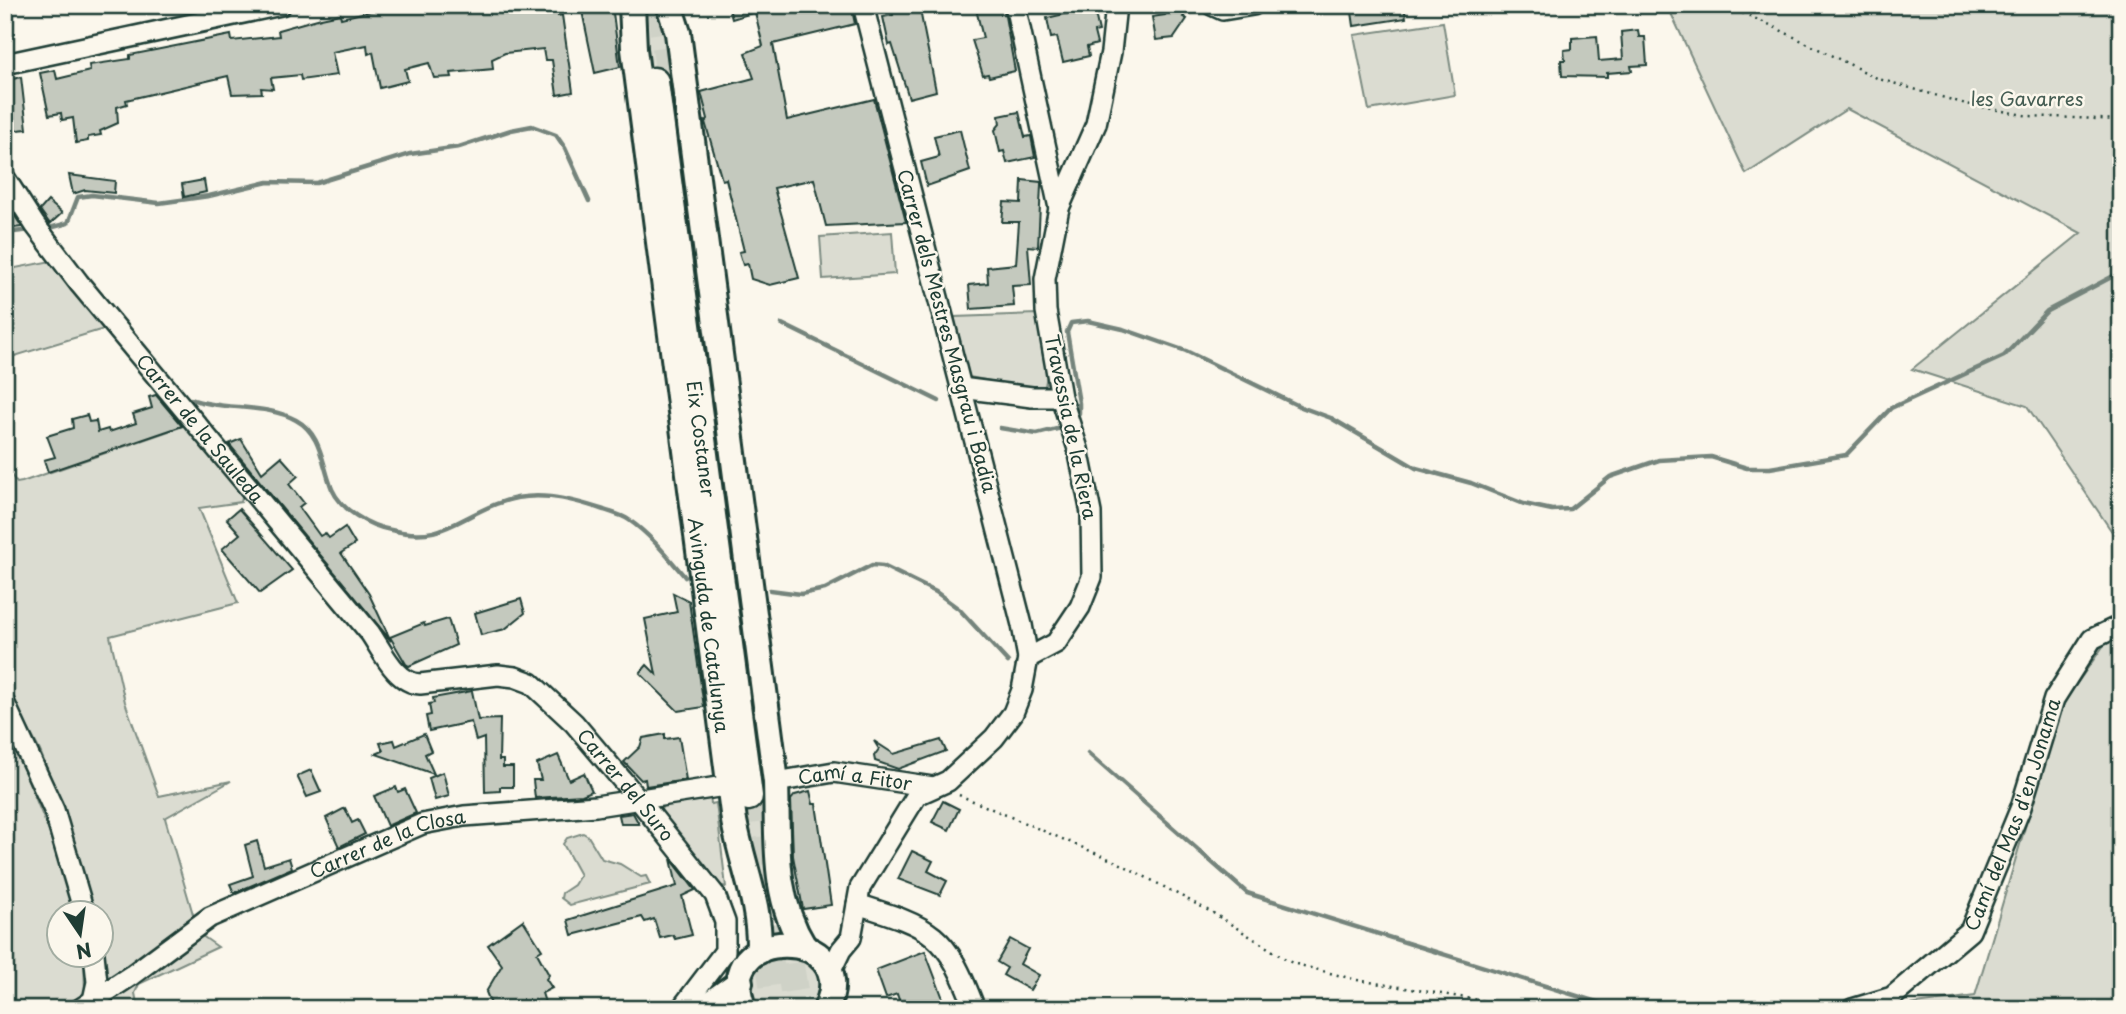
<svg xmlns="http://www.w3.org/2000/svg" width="2126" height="1014" font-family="'Playpen Sans',sans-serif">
  <rect width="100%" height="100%" fill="#fbf7ec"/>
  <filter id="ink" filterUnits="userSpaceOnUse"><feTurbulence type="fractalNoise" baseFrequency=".0143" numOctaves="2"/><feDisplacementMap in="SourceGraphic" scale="14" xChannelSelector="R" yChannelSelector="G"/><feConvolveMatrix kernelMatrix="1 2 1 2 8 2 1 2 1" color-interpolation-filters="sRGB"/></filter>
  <g filter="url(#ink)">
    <g fill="#dbdcd1" stroke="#7d8c82" stroke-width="2">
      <path d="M641,5H663L677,80L648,85Z"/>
      <path d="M1677,5H2121V545L2027,406L1912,369L2081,233L1847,109L1746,174L1669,9Z"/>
      <path d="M1443,22L1455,95L1369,110L1354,35Z"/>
      <path d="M892,232L895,274L823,279L820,237Z"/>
      <path d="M51,261L107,328L5,359V270Z"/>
      <path d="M1037,314L1047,375L1044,391L969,377L954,317Z"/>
      <path d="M186,425L243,494L241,502L199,508L238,603L110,636L125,702L159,796L231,781L165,818L195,921L105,983L102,912H94L62,806L40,751L5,685V467L17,483L22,482Z"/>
      <path d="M2121,621V1009H1879L1975,996L2061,706Z"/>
      <path d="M5,724L60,858L75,912H60V954L84,955L85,994L66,1009H5Z"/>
      <path d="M771,791L772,892L777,918L767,919L741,796Z"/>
      <path d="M710,794L711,804L716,803L726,887L716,884L660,812L663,805Z"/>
      <path d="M583,833L588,836L602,859L620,864L641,877L646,876L650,884L570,905L561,898L562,893L574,885L580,875L563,844L567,838Z"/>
      <path d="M198,933L218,947L139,984L135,993L138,1009H101L103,1003Z"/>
      <path d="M776,953L811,961L821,983L815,1009H753L751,972Z"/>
    </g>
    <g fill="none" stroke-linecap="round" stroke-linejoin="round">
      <g stroke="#74847b" stroke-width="4.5">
        <path d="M46,229L68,223L78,197L92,195L159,203L209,196L268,182L316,183L410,154L459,147L511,130L532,126L556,135L565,148L589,201"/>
        <path d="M5,233L31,230"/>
        <path d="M782,324L939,401"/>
        <path d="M191,399C224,411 265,403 296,420C322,434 322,465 332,489C341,510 369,526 391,530C441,542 453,521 496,504C533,489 568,498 604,510C612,513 622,515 629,520C651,535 668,557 685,577"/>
        <path d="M1075,420L1079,413V403L1067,332L1071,323L1088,321L1123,329L1186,351L1301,407L1331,418L1416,468L1471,483L1524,504L1552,510L1570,509L1610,477L1659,460L1711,457L1747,468H1770L1846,455L1891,408L2004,356L2047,311L2121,272"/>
        <path d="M1000,428L1037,434L1065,427"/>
        <path d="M770,590L801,594L825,589L872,565L883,566L936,592L959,609L1008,662"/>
        <path d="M1088,753L1247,893L1619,1009"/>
      </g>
    </g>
    <g fill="#c4c9be" stroke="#1f3d34" stroke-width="2">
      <path d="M383,5H556L558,16L562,15L573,92L557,95L552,60H545L543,49L505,53L492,59L493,69L451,73L452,77L434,78L429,63L405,69L408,81L380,88L373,52L368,54L367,45L332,52L337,75L301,80L300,75L271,78L273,89L261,88L262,93L232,94L228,76L126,100L127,104L117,107L118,123L100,131L101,135L88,137V141L76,143L73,118L62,120L61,113L49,115L40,73L55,70L57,79L90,71L89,65L130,59V55L231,35L232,41L279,36L278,30L321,18L340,14L341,18L383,8Z"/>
      <path d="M596,5H612L620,67L595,73L582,11L596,9Z"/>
      <path d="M728,5H851L855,24L773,44L787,120L874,99L906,222L826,226L814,179L774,188L799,278L770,285L751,279L748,264L743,265L739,252L744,251L726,179L722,180L705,122L708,119L701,92L754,78L745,53L763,46L755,12L732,19Z"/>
      <path d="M909,5H919L936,91L909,98L892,44L889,45L883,17L893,15L892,9Z"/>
      <path d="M975,5H1003L1015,71L989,77L988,74L983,75L972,40L983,38Z"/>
      <path d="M1093,5L1099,31L1094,32L1097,44L1087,47L1089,56L1063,62L1057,37L1051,38L1047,18L1073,12L1072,7Z"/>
      <path d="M1173,5H1193L1183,17L1187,19L1174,38L1156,40L1152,17L1165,15Z"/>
      <path d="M1351,5H1404L1406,18L1354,26Z"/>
      <path d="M1638,30L1639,37H1645L1647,65L1631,66L1632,71L1607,73V77L1562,76L1561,60H1565L1564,50L1572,49V38L1597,36L1599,61L1623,59L1621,32Z"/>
      <path d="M21,77L27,129L7,131L5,81Z"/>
      <path d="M1019,112L1025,137L1031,136L1035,157L1007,163L1004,151L1000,152L995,130L1000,124L999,116Z"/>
      <path d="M960,130L970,171L927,186L921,162L939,157L934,136Z"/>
      <path d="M69,175L115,181L114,193L85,190L73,194Z"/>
      <path d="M204,180L206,192L184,197L182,184Z"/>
      <path d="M1022,180L1041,182V185L1038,247L1028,246L1031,285L1012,286L1014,306L971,309L969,285L988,283L987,267L1016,264L1019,222H1002L1004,202L1021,203Z"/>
      <path d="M5,201L22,227L5,229Z"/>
      <path d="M48,201L62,213L50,224L40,210Z"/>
      <path d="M156,395L182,426L48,472L44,460L55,457L47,436L73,428L72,419L87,415L89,422L96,421L98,432L108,429L109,432L136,423L133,414L152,408L149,397Z"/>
      <path d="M241,439L262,473L281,457L298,476L289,484L304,503L299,507L320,536L325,533L329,538L345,527L355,544L341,553L369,594L391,641L229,444Z"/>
      <path d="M239,509L292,570L260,593L222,549L240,534L227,519Z"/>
      <path d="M673,593L689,601L704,707L678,711L640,673L647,665L656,674L645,619L677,612Z"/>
      <path d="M521,599L525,613L505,629L481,635L475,613Z"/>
      <path d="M448,619L456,645L409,666L406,664L390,637L424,623L425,626Z"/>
      <path d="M472,691L478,720L500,719L499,760H503V767H513V787H500V791L485,792L484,738L476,741L471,722L429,731L426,716L431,715L429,704L434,703L433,698Z"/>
      <path d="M424,734L431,751L425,754L434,774L376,754L383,751L380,743L394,740L396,746Z"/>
      <path d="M665,734V739L679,737L686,780L646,786L645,779L641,780L624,762L640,747L643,738Z"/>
      <path d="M941,740L946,751L898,769L875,761L874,756L879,749L874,741L894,754Z"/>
      <path d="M558,755L569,780L584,773L592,791L582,795L535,798L533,780H541L537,764Z"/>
      <path d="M311,770L321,792L307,797L297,776Z"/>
      <path d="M443,772L449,796L435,800L429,778Z"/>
      <path d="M396,787L398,792L405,789L416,813L387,826L374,796Z"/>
      <path d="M810,791L813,804H816L831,905L803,909L793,856L791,800L795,795Z"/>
      <path d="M943,801L959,809L949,830L932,822Z"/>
      <path d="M345,808L352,823L358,820L365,834L339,847L326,818Z"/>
      <path d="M633,813L639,824H621L619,815Z"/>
      <path d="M257,841L264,866L289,858L292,868L234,893L230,884L253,876L245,845Z"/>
      <path d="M912,851L933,861L928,871L947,881L940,895L898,879Z"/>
      <path d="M671,859L695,890L682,896L692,935L675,939L673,935L660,938L654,919L645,922L642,917L572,935L568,920L677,886Z"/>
      <path d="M523,920L542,950L537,953L549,975L546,979L552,988L542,993L547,1009H493L486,992L502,965L488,945Z"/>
      <path d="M1010,939L1028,949L1020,964L1039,975L1030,990L1003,975L1007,968L997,962Z"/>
      <path d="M925,951L947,1009H902L897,994L886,998L876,970Z"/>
    </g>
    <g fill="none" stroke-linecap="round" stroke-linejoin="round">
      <g stroke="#cfd2c7" stroke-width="28" stroke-dasharray="28 14" stroke-linecap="butt">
        <path d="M660,5L671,83"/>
        <path d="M748,796L762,901"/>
        <path d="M783,922L797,1009"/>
        <path d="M769,958L777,1009"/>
      </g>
      <g stroke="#1f3d34" stroke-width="24">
        <g id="minor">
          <path d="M1015,5L1059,208"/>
          <path d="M1212,5L1223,10L1253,5"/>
          <path d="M5,64L281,5"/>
          <path id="s1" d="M5,178L35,225L79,283L370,633C383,652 396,683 420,684L498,675L515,677L531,683L574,723L639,800L715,895L725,922V951L681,1009"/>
          <path d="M961,388L1032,397H1061"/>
          <path d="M1028,658L1056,643L1080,607L1092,577L1091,513L1078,449L1061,397L1046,311L1045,279L1059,208L1096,124L1111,52L1116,5"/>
          <path d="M5,704L54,810L84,912"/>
          <path id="s2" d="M776,782L834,772L933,787"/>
          <path d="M857,904C933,928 946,932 975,1009"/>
          <path d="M829,975L841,950L851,938L860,888L917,795L948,781L994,738L1013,713L1022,690L1028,658L1022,625L863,5"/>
          <path id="s3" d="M80,1009L132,975L210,917L422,824L464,816L596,806L731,785"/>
          <path d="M91,1009L97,982L94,954"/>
          <path id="s4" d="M1852,1009L1892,997L1970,931L2021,807L2054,699L2092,639L2121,625"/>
        </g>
      </g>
      <g stroke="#1f3d34" stroke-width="30">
        <g id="major">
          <path id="s5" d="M632,5L634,49L734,821C743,869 760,902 759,951"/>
          <path d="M669,5L678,33L776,782C778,840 772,896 804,947"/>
          <path d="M702,1009L740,982"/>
          <path d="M744,1009C707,922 865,925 826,1009"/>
        </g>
      </g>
      <g stroke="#1f3d34" stroke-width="33">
        <g id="highway">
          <path id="s6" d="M654,82L748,796"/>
        </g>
      </g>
      <g stroke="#1f3d34" stroke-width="2.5" stroke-dasharray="2 5" stroke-linecap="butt">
        <path d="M1723,5L1768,24L1879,79L1966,104L2029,116L2121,120"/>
        <path d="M959,795L1121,864L1213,913L1292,963L1357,980L1533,1009"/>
      </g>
      <use href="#minor" stroke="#fbf7ec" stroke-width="19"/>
      <use href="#major" stroke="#fbf7ec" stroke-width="24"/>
      <use href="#highway" stroke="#fbf7ec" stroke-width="28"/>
    </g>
  </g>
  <g text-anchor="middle" stroke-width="5" stroke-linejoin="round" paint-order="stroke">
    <g font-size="19" fill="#455d53" stroke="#fbf7ec">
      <text x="2027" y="106">les Gavarres</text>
    </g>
    <g font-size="19" fill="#1f3d34" stroke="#fbf7ec">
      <text transform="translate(947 331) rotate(75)" y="7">Carrer dels Mestres Masgrau i Badia</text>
      <text transform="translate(1071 427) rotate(78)" y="7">Travessia de la Riera</text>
      <text dy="7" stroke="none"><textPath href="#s1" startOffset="318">Carrer de la Sauleda</textPath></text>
      <text dy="7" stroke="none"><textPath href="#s6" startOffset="360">Eix Costaner</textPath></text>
      <text dy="7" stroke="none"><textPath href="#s5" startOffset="625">Avinguda de Catalunya</textPath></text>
      <text dy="7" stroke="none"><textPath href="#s2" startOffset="80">Camí a Fitor</textPath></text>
      <text dy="7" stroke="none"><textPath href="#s1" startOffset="910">Carrer del Suro</textPath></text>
      <text dy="7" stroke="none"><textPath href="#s4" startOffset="268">Camí del Mas d'en Jonama</textPath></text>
      <text dy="7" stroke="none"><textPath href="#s3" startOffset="352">Carrer de la Closa</textPath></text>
    </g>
  </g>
  <rect width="2126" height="1014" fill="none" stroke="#fbf7ec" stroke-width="28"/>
  <rect x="14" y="14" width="2098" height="986" fill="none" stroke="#1f3d34" stroke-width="2.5" filter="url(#ink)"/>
  <g transform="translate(80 934) rotate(167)"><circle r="33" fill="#fbf7ec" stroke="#a3ada2" stroke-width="2"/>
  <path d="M0-5L12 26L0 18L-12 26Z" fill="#1f3d34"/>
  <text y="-10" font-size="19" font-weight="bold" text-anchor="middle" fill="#1f3d34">N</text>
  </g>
</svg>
